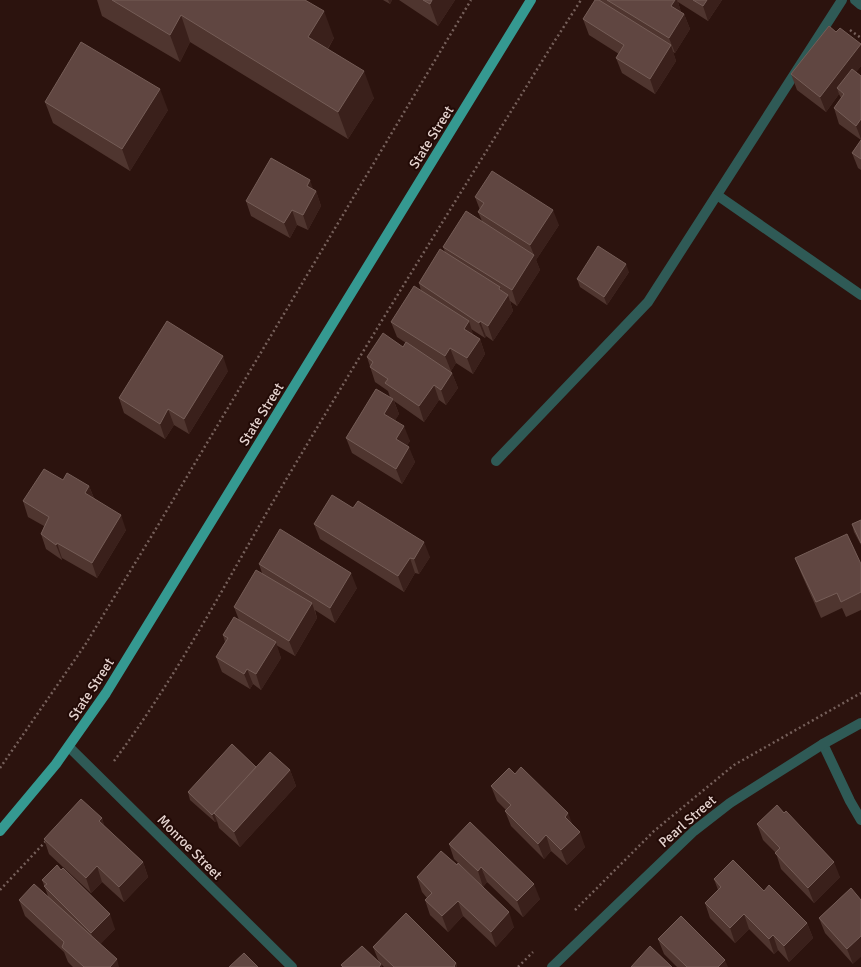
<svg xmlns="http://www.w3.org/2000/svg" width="861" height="967" font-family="Signika,sans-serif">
  <rect width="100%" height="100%" fill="#2c130e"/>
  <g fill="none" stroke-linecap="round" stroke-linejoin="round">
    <g stroke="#76605b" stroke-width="2.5" stroke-dasharray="2 3" stroke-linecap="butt">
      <path d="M850,30L861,38"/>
      <path d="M114,761C182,670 234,566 293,468C378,325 466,184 554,42L581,0"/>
      <path d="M0,768L85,645L151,537L471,0"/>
      <path d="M0,890L46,841"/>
      <path d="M575,910L654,831L734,765L861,693"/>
      <path d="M518,967L533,952"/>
    </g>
    <g stroke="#2f5a56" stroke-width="10">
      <path d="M855,0L861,5"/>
      <path d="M717,195L861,295"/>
      <path d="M496,461L648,302L842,0"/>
      <path d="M823,744L850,801L861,820"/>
      <path d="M69,747L292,967"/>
      <path d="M552,967L694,831L730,803L823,744L861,723"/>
    </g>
    <path stroke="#359991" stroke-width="10" d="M0,831L56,764L106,693L531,0"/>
  </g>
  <g fill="#4f352f">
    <path d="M97,0H305L334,38L328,49L374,98L348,139L190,42L180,62L102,16Z"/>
    <path d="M383,0H392L390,4Z"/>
    <path d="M399,0H455L438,26Z"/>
    <path d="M595,0H722L708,21L678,2L681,12L684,14L690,29L675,53L673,52L676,61L655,94L622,73L616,58L619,54L589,35L583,19L595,1Z"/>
    <path d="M836,32L861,44V66L856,72L861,76V140L839,124L834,108L841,98L839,94L826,112L797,90L791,74Z"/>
    <path d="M45,102L168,110L130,171L53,123Z"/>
    <path d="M861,140V170L858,168L852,153Z"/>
    <path d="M313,190L316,191L321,206L308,230L297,225L290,238L251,216L246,201Z"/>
    <path d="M475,197L559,225L536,260L540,270L517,306L510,301L513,311L493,341L486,336L485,338L471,329L473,335L480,339L485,354L473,374L456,363L451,371L458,388L446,405L439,400L424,422L394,401L399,414L395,420L410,441L407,445L415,462L402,484L352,453L346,438L390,397L388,391L375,382L367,357L403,347L406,343L397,337L391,322L421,291L419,283L445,252L443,247L482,221L478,212L480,210Z"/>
    <path d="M629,272L607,305L580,287L577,279Z"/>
    <path d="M228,371L189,434L174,425L165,439L124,413L119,398Z"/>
    <path d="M63,480L89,486L94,498L126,530L97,578L62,558V560L46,549L41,534L44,526L28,517L23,501Z"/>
    <path d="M861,520V545L854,532L852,524Z"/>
    <path d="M314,524L430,557L419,574L415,573L404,592L320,539Z"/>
    <path d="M795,558L861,564V610L846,617L842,608L821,618L801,573Z"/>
    <path d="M259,564L357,588L335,623L315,610L317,618L295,656L276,645L281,658L261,690L253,684L250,689L222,672L216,657L225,642L223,635L239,620L234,607L262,573Z"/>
    <path d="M256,767L290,770L296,786L240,847L219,828L217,821L215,822L190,800L188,792Z"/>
    <path d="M491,786L573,825L585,847L567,865L551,851L544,859L511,826L505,811L506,810L497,801Z"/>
    <path d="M784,813L840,877L814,903L781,869L776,853L763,840L757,824Z"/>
    <path d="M102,818L104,826L143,862L148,877L124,902L102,882L91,893L49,854L44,839Z"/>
    <path d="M449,844L540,899L523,917L487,882L483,887L454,859Z"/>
    <path d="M417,877L514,927L496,947L463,916L448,932L430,915L425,900L427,898L422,892Z"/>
    <path d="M714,879L764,891L807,923L813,938L789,962L778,950L774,954L749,929L735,943L710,918L705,903L718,890Z"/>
    <path d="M42,880L115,929L100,944L119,967H73L68,962L64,952L25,916L19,900L48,896Z"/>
    <path d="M851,888L853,964L825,933L819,918Z"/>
    <path d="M658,939L728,967H677L664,954Z"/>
    <path d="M373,947L456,963L457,967H384L381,964L382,967H342L341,965L379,962Z"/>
  </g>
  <g fill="#3a201b">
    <path d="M388,0H392L390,4Z"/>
    <path d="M432,0H455L438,26L430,4Z"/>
    <path d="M675,0H677L682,14L671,6Z"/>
    <path d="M707,0H722L708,21L703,6Z"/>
    <path d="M324,11L334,38L318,64L308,37Z"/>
    <path d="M684,14L690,29L675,53L669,38Z"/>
    <path d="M181,15L190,42L180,62L170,35Z"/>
    <path d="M861,44V66L841,92L837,88L839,94L826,112L820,97Z"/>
    <path d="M671,45L676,61L655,94L650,79Z"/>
    <path d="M364,71L374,98L348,139L338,112Z"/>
    <path d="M160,89L168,110L130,171L122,149Z"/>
    <path d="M861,119V139L856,126Z"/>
    <path d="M310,180L315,194L316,191L321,206L308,230L303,215L307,186Z"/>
    <path d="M292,210L297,225L290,238L284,223Z"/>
    <path d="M553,210L559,225L536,260L540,270L517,306L512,290L534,255L530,245Z"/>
    <path d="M626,264L629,272L607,305L604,297Z"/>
    <path d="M500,287L504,301L508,295L513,311L493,341L488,326Z"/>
    <path d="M469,321L474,337L464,329Z"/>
    <path d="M480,321L486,336L485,338L479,323Z"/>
    <path d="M480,339L485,354L473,374L467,358Z"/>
    <path d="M450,348L456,363L451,371L445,356Z"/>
    <path d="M223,356L228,371L189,434L184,419Z"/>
    <path d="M452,373L458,388L446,405L441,390Z"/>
    <path d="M434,385L439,400L424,422L419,406Z"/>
    <path d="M393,399L399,414L390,429L384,414Z"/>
    <path d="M168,409L174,425L165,439L160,424Z"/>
    <path d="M404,426L410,441L402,454L396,439Z"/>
    <path d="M409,447L415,462L402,484L396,469Z"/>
    <path d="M89,486L95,501L85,493Z"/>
    <path d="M121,515L126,530L97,578L92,563Z"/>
    <path d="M424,542L430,557L419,574L414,559Z"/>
    <path d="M57,543L62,558V560L56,545Z"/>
    <path d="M410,558L415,573L404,592L398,576Z"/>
    <path d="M351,573L357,588L335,623L330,608Z"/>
    <path d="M312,603L317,618L295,656L289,641Z"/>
    <path d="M276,642L281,658L261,690L256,674Z"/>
    <path d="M247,669L253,684L250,689L244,674Z"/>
    <path d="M256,767L214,813L217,821L215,822L212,815Z"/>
    <path d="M290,770L296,786L240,847L234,832Z"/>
    <path d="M568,813L574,828L565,817Z"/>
    <path d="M102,818L107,834L99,821Z"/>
    <path d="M580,832L585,847L567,865L561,850Z"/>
    <path d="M546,835L551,851L544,859L538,844Z"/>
    <path d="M143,862L148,877L124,902L119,887Z"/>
    <path d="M834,862L840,877L814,903L808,888Z"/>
    <path d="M97,866L102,882L91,893L86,878Z"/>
    <path d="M481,867L487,882L483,887L478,871Z"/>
    <path d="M534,884L540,899L523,917L517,901Z"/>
    <path d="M458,901L463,916L448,932L442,916Z"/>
    <path d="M509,912L514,927L496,947L491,932Z"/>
    <path d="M110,914L115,929L97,948L91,933Z"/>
    <path d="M744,914L749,929L735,943L730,928Z"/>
    <path d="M807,923L813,938L789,962L784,946Z"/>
    <path d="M773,935L778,950L774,954L769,939Z"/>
    <path d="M861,936V957L853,964L847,949Z"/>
    <path d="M117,959L119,967H110Z"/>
    <path d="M725,960L728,967H718Z"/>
    <path d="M456,963L457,967H454V966Z"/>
    <path d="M381,964L382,967H379Z"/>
  </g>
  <g fill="#604641" stroke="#755d57">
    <path d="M112,0H305L324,11L308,37L364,71L338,112L181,15L170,35Z"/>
    <path d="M423,0H432L430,4Z"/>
    <path d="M595,0H599L671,45L650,79L616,58L624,45L583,19Z"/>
    <path d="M607,0H675L671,6L684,14L669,38Z"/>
    <path d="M693,0H707L703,6Z"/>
    <path d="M829,26L836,32L840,28L861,44L820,97L791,74Z"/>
    <path d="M81,42L160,89L122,149L45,102Z"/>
    <path d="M852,69L861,76V119L856,126L834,108L844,94L837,88Z"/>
    <path d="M861,140V159L852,153Z"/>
    <path d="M271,158L310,180L307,186L316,191L303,215L292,210L284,223L246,201Z"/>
    <path d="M492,171L553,210L530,245L478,212L484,203L475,197Z"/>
    <path d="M466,211L534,255L512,290L443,247Z"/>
    <path d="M598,246L626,264L604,297L577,279Z"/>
    <path d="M440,249L500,287L499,289L508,295L488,326L480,321L479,323L419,283Z"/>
    <path d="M414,286L469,321L464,329L480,339L467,358L450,348L445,356L391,322Z"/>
    <path d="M167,321L223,356L184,419L168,409L160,424L119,398Z"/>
    <path d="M383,333L403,347L406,342L452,373L441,390L434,385L419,406L385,383L388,379L370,367L373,362L367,357Z"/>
    <path d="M376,389L393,399L384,414L404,426L396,439L409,447L396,469L346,438Z"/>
    <path d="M44,469L63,480L67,473L89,486L85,493L121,515L92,563L57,543L56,545L41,534L49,517L23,501Z"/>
    <path d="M332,495L353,508L358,501L424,542L414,559L410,558L398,576L314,524Z"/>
    <path d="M861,520V543L852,524Z"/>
    <path d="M280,529L351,573L330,608L259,564Z"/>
    <path d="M847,534L861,564V592L841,602L837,593L816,602L795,558Z"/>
    <path d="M256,570L312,603L289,641L234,607Z"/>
    <path d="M234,617L276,642L256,674L247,669L244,674L216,657L228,638L223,635Z"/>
    <path d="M232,744L256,767L212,815L188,792Z"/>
    <path d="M270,752L290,770L234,832L214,813Z"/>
    <path d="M521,767L568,813L565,817L580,832L561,850L546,835L538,844L505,811L511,805L491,786L509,768L515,774Z"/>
    <path d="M81,799L102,818L99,821L143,862L119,887L97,866L86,878L44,839Z"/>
    <path d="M777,805L784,813L786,811L834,862L808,888L775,853L780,848L757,824Z"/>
    <path d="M470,822L534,884L517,901L481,867L478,871L449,844Z"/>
    <path d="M441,851L457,865L458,863L509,912L491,932L458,901L442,916L425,900L432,893L417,877Z"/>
    <path d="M733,860L764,891L769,885L807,923L784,946L773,935L769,939L744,914L730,928L705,903L721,887L714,879Z"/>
    <path d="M57,865L61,870L63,868L110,914L91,933L44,886L47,884L42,880Z"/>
    <path d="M34,884L117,959L110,967H84L62,947L64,942L19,900Z"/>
    <path d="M851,888L861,900V936L847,949L819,918Z"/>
    <path d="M406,913L456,963L454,966L455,967H394L373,947Z"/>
    <path d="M681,916L725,960L718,967H687L658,939Z"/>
    <path d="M362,946L381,964L379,967H343L341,965Z"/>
    <path d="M650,946L672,967H631Z"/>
    <path d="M244,953L258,967H229Z"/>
  </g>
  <g text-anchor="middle" stroke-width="4" stroke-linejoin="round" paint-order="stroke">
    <g font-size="14" fill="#e7d5d1" stroke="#220a06">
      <text transform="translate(431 137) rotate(-58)" y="5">State Street</text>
      <text transform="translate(261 414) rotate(-58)" y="5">State Street</text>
      <text transform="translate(91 689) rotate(-57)" y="5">State Street</text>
      <text transform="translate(687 821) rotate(-41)" y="5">Pearl Street</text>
      <text transform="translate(190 847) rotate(45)" y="5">Monroe Street</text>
    </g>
  </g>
</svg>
